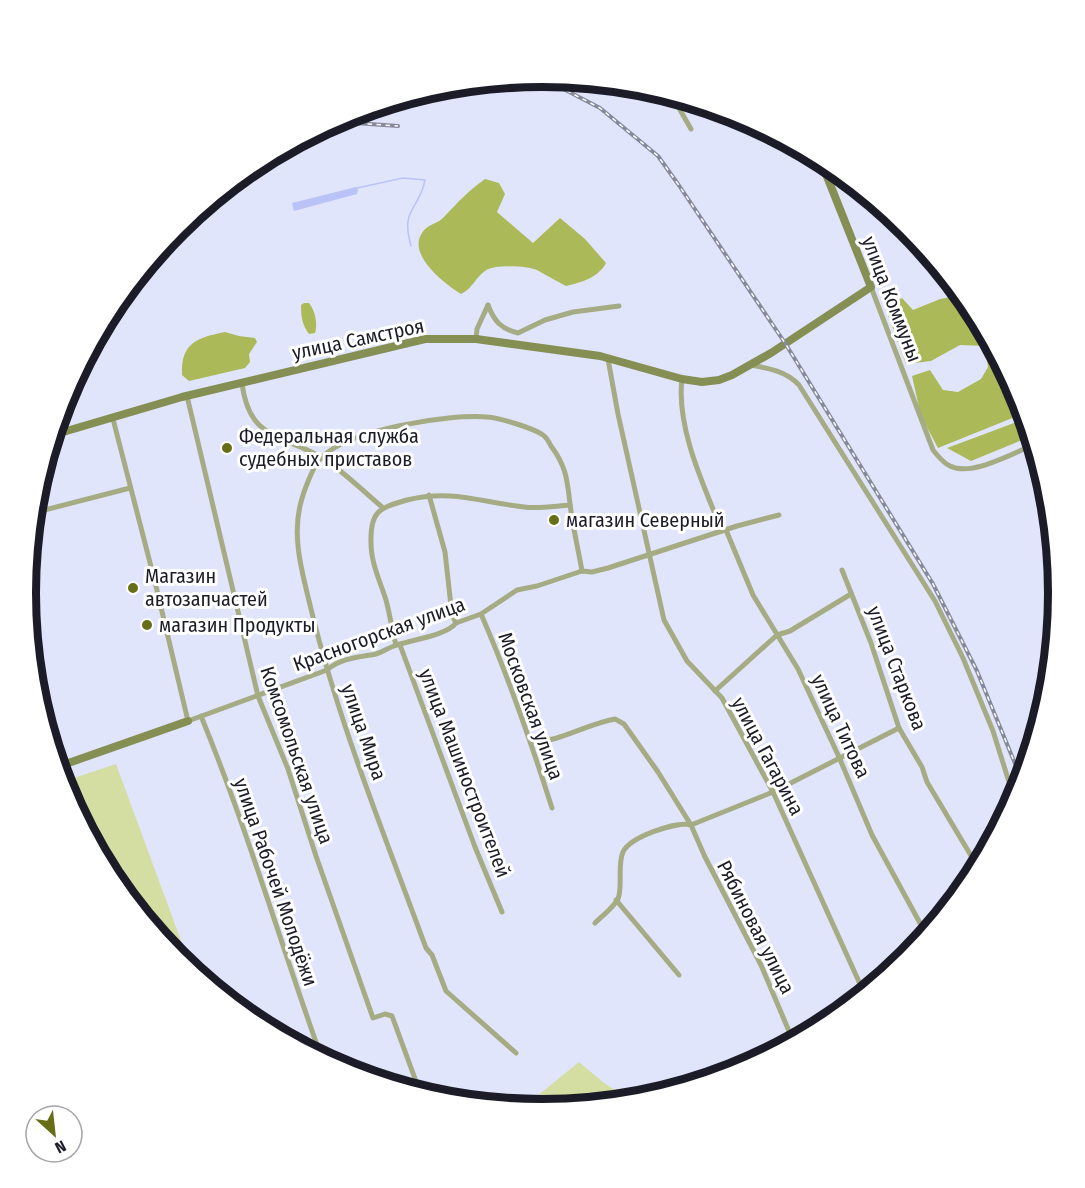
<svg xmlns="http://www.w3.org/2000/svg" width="1085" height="1188" font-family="'Fira Sans Condensed',sans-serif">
  <rect width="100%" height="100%" fill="#e0e5fc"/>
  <g fill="#d4dea3">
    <path d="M116,764L193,973L177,959L112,881L65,792L62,782Z"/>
    <path d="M579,1062L604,1083L622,1094L626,1103L535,1110L531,1101Z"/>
  </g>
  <g fill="#acb958">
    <path d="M485,179L499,183L505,194L497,212L533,243L560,218L585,239L606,263C598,278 582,282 566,286C556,281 546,275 537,270C527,266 494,264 485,271C476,277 472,289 461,294C445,284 407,255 422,233C427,224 438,224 444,217C459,201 467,192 485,179Z"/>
    <path d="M962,295L973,307L1020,396L1025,413L938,448L921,416L912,376L930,370L943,390L958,392L981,379L988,367L985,346L960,345L931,361L906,364L885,307L902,298L913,310L940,299Z"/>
    <path d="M304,303H309C315,310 318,324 315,333L309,334C302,325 301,316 301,305Z"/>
    <path d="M225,332L239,336L255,338L257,342L249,354L250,362L245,368L189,381L182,375C181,343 196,338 225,332Z"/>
    <path d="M1027,418L1032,436L971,461L947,448Z"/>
  </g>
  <path fill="#bac3f7" d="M356,187L358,190L357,194L294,211L292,203Z"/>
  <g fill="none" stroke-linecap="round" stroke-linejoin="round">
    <path stroke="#bac3f7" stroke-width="1.5" d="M357,188L403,178L425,180C419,211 400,208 411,246"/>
    <g stroke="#a5ac84" stroke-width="5">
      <path d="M672,96L691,129"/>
      <path d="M871,287L933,450C938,456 943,463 950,466C971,477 1014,453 1035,444"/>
      <path d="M488,305C494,321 501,329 518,333L545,320L573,312L619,306"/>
      <path d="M476,339L477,329L488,305"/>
      <path d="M608,359L618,414L664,620L687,661L722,698L773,792L865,995"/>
      <path d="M750,365C768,368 786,371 799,385L935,601L963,658L993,731L1015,801"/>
      <path d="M682,379C676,428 704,486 722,531"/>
      <path d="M242,383C249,440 281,434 321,457C341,469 364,492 382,507"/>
      <path d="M187,396L258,696L288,769L316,856L373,1018L385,1014L392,1016L421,1095"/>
      <path d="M113,419L155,582L188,721L327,670C340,658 360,657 376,654C383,652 388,648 394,646C409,640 446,636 456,623L481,614L517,590L537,586L582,571L592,572L608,568L737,526L779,515"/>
      <path d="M429,495L445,552L452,615L456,623"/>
      <path d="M33,513L130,488"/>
      <path d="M726,530L753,595L798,669L839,757L872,835L927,936"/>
      <path d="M842,570L871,643L899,728L922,767L927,782L979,869"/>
      <path d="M481,614C509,678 531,742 552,808"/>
      <path d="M396,645C392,630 390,615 386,600C380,581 371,563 371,543C370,511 379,508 407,500C452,489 480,502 524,507C539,509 555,506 570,505"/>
      <path d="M400,645L475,847L502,912"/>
      <path d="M715,691L777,635L790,631L851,594"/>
      <path d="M201,716C247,828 281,945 322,1059"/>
      <path d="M531,742C561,742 586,724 615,719L624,724L658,772L691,825L705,857L761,965L794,1043"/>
      <path d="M616,900L679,975"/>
      <path d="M595,923C602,916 613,908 618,899C623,886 617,866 623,852C630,837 676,821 691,825L773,792L899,728"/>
      <path d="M516,1053L446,991L432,955L426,948C385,836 339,724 311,609C303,575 292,540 300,506C303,493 313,465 322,457C351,429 448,414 487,417C500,418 533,428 543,435C546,437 549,442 551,446C570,471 567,488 572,518C575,536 579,554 582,571"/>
    </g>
    <g stroke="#868f53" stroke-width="8">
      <path d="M53,435L182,397L425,339H476L600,356L682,379L702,382L719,380L732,375L771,353L871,287L820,159"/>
      <path d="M57,767L188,721"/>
    </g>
    <g stroke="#85899a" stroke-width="4">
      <g id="rail">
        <path d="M533,78L552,83L600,108L658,156L678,184L785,343L933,584L977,671L1023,783"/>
        <path d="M496,82H506"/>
        <path d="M323,128L355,123L398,126"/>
      </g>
    </g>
    <use href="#rail" stroke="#fff" stroke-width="1.5" stroke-dasharray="4.5" stroke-linecap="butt"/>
  </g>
  <g fill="#666f18" stroke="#fff" stroke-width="2">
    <circle cx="227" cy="448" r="6"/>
    <circle cx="554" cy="520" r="6"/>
    <circle cx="133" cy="588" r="6"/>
    <circle cx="147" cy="625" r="6"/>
  </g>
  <g text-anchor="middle" stroke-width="6" stroke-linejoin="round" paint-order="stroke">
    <g font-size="20" fill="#1b1c27" stroke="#fff">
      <text transform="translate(892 299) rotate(69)" y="7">улица Коммуны</text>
      <text transform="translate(358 339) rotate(-12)" y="7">улица Самстроя</text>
      <text transform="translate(379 634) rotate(-20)" y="7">Красногорская улица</text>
      <text transform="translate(897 668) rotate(69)" y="7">улица Старкова</text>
      <text transform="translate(531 706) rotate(70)" y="7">Московская улица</text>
      <text transform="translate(841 726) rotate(65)" y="7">улица Титова</text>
      <text transform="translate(364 732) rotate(71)" y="7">улица Мира</text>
      <text transform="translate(297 755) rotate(71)" y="7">Комсомольская улица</text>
      <text transform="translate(768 756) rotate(62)" y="7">улица Гагарина</text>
      <text transform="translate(465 773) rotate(69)" y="7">улица Машиностроителей</text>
      <text transform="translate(276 882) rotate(71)" y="7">улица Рабочей Молодёжи</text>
      <text transform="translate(756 927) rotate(63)" y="7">Рябиновая улица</text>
    </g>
    <g font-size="20" fill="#1b1c27" stroke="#fff" text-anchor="start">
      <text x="239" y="443">Федеральная служба<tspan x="239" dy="23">судебных приставов</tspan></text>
      <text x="566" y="527">магазин Северный</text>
      <text x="145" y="583">Магазин<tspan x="145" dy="23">автозапчастей</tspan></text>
      <text x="159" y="632">магазин Продукты</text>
    </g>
  </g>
  <path d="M0 0H1085V1188H0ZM36 593a506 506 0 1 1 1012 0a506 506 0 1 1-1012 0Z" fill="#fff" fill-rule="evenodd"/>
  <path fill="none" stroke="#1b1c27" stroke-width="8" d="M36 593a506 506 0 1 1 1012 0a506 506 0 1 1-1012 0Z"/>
  <g transform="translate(54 1134) rotate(153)"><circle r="28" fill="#ffffff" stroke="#a4a4a9" stroke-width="1.5"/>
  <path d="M0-4.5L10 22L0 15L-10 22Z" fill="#666f18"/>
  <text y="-9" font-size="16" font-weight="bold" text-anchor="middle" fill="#1b1c27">N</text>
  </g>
</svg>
